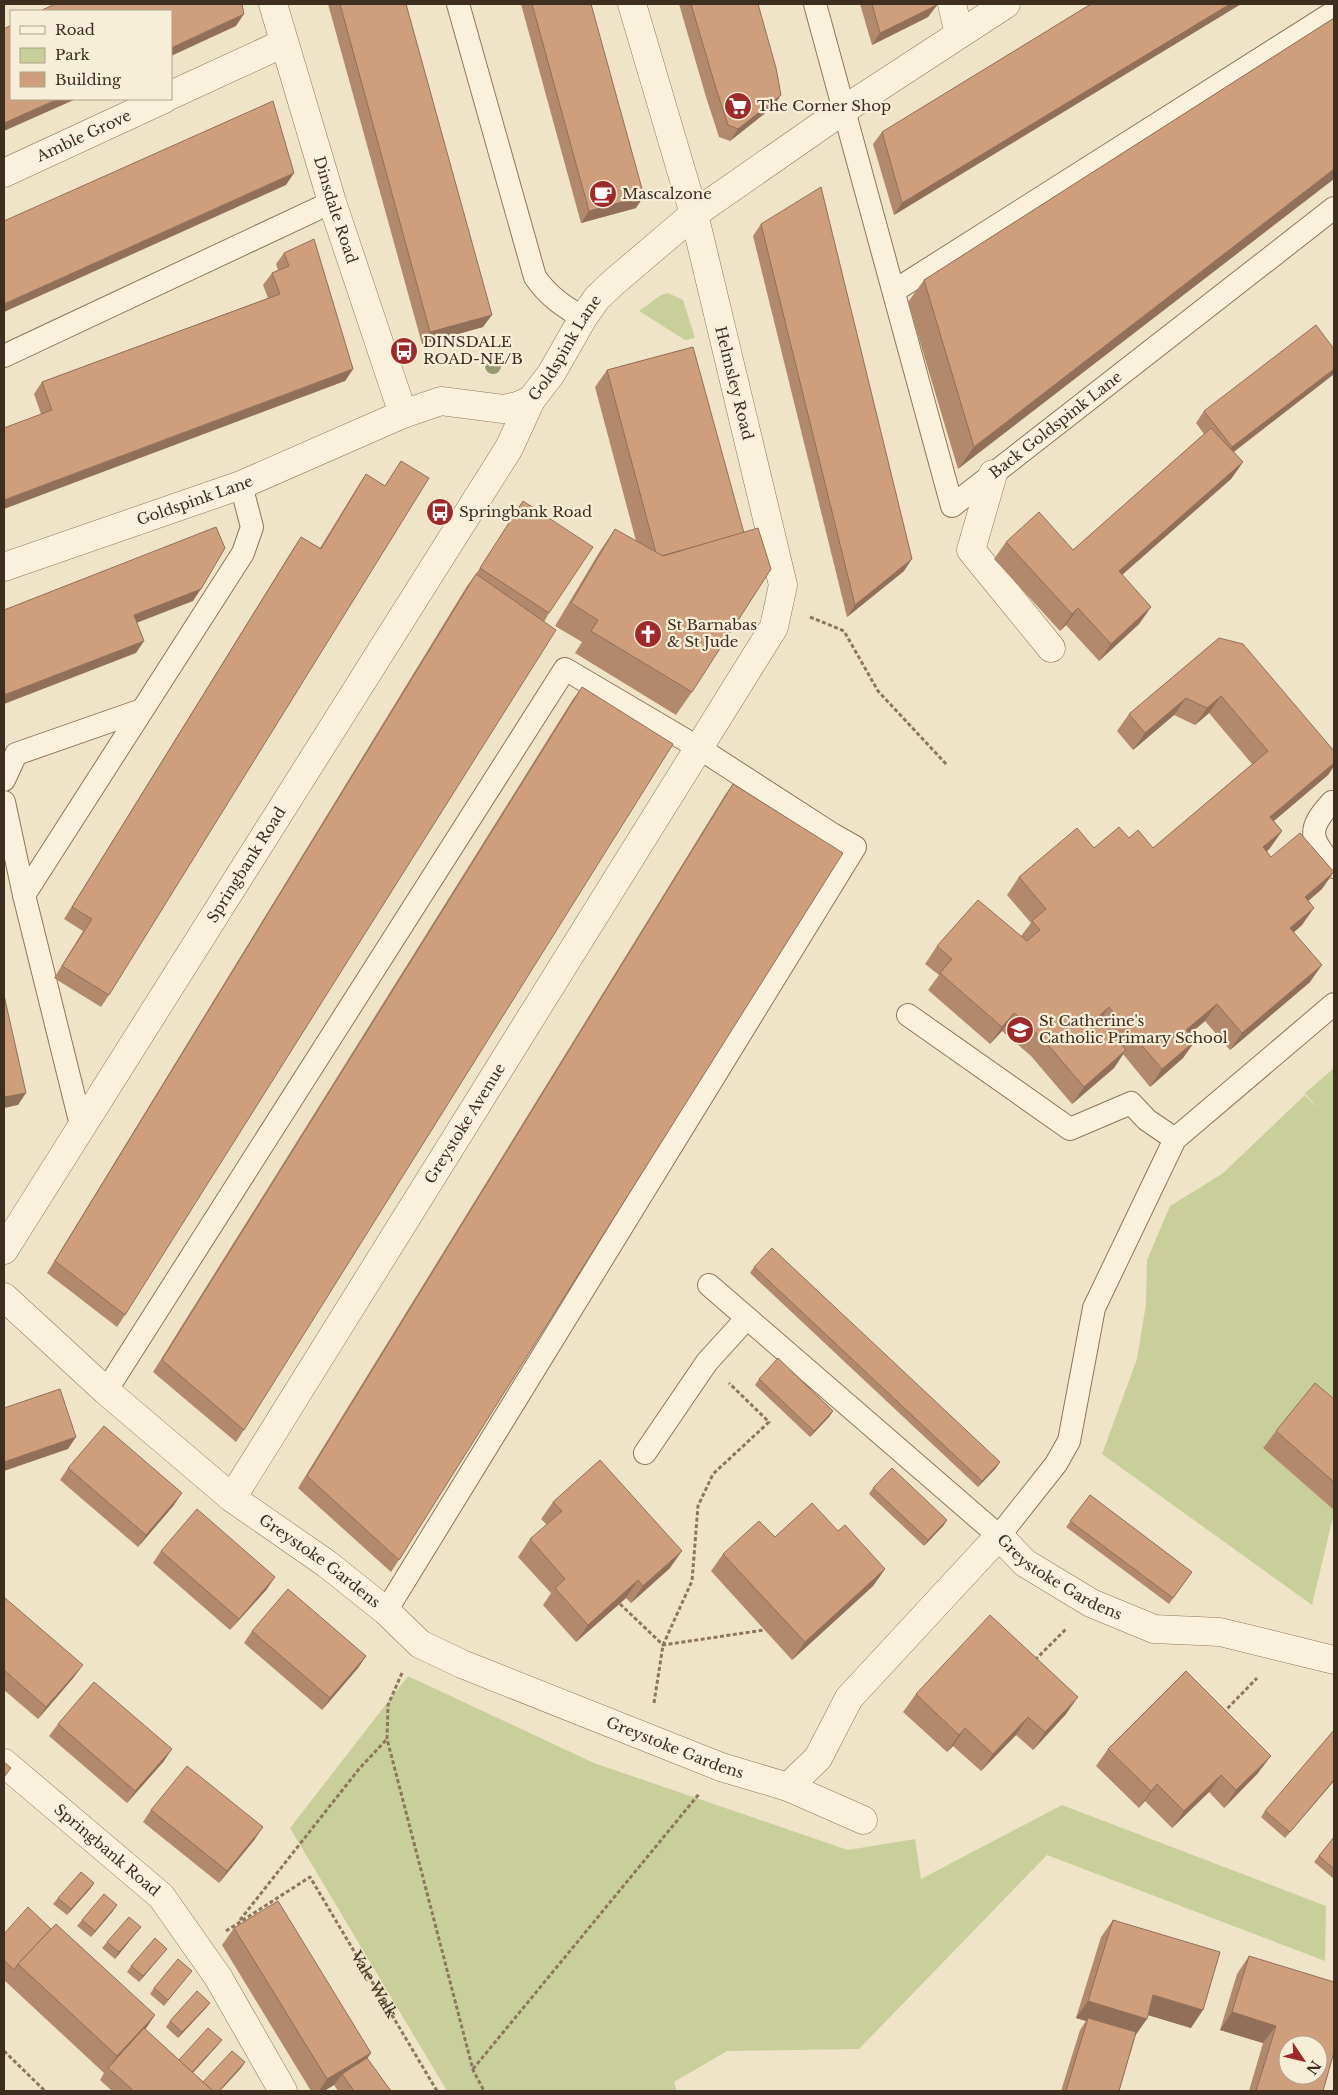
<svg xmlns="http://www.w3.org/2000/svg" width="1338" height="2095" font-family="'Libre Baskerville',serif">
  <rect width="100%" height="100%" fill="#f0e4c8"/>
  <g fill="#c9cf9b">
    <path d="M668,293L683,300L695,338L685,340L639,311L661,295Z"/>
    <path d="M1334,1068V1513L1312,1605L1102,1454L1137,1359L1146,1304L1147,1260L1170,1206L1222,1174L1305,1095L1318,1109L1305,1093Z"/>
    <path d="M408,1676L594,1763L848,1850L915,1839L921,1879L1062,1805L1326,1906L1325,1961L1047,1855L859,2049L727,2051L674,2082L677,2091H447L290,1828Z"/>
  </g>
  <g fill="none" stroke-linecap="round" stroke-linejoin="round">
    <g stroke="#8d765c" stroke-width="24">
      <g id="service">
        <path d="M458,4L535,277C548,296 563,306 583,318"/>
        <path id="s2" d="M815,4L952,506L1334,208"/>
        <path d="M894,291L1334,12"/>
        <path d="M4,356L332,202"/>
        <path d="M4,780L16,754L142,710"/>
        <path d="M4,802L24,895"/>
        <path d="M1332,802C1305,831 1311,839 1334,867"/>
        <path d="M908,1015L1070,1129L1131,1103L1147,1120L1175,1139"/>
        <path d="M82,1129L24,895L243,553L252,527L241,485"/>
        <path d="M709,1285L999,1536L1056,1464L1069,1441L1094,1308L1175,1139L1334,1004"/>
        <path d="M106,1391L565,669L699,748L832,834L855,847L386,1611"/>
        <path d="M645,1453L707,1362L746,1319"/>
      </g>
    </g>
    <g stroke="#8d765c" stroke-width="29">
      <g id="minor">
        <path id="s3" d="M273,4L332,202L403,414"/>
        <path d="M952,4L959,34"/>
        <path d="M171,95L284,43"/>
        <path id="s4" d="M4,173L164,99"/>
        <path d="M993,474L971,550L1051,648"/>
        <path id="s5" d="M4,567L241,485L403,414L441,401L503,409L517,406L531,400L551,374L583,318L597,298L614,282L694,214L845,109L1006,4"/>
        <path id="s6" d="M4,1250L509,448L531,400"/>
        <path id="s7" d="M4,1297L106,1391L232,1498L327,1564L386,1611L420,1644L462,1664L721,1767L788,1787L818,1758L849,1698L999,1536L1025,1563L1091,1603L1154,1629L1220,1632L1334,1660"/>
        <path id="s8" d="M232,1498L774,627L783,585L694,214L632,4"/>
        <path id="s9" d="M4,1763L161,1896L218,1977L283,2091"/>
        <path d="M788,1787L863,1820"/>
      </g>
    </g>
    <g stroke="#8d765c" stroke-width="3" stroke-dasharray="4 2.5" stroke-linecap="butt">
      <path d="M810,617L844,631L878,691L947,765"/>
      <path d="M620,1604L663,1645L764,1630"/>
      <path d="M1035,1660L1066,1629"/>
      <path d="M402,1673L388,1705L387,1739L473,2070L484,2091"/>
      <path d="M654,1703L663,1645L692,1581L698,1506L713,1474L769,1422L729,1383"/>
      <path d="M1223,1713L1257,1678"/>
      <path d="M240,1920L359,1769L387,1739"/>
      <path id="s1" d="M226,1931L310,1877L437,2091"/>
      <path d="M4,2051L45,2091"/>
      <path d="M473,2069L699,1794"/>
    </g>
    <use href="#service" stroke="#faf1dc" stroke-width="22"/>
    <use href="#minor" stroke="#faf1dc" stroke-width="28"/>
  </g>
  <circle fill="#96986f" cx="493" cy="366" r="8"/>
  <g fill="#b2896c">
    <path d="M328,4H406L483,327L422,344Z"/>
    <path d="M521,4H591L636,208L581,223Z"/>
    <path d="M679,4H758L773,107L730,141L719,137L706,97Z"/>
    <path d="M860,4H936L937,5L928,17L872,45Z"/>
    <path d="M1091,4H1241L894,215L873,144L882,132Z"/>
    <path d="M1334,18L958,469L908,302L924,280Z"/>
    <path d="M761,224L904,571L847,617L753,236Z"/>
    <path d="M284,253L353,369L345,381L41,414L34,394L42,382L268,298L263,285L272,273L278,270L276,264Z"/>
    <path d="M693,347L692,692L676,715L575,653L582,642L555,626L600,551L615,529L636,541L595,387L607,370Z"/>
    <path d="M1334,374L1234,452L1243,462L1231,479L1122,575L1151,607L1139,624L1099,661L1066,625L1060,631L994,559L1006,542L1073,550L1204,434L1196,423L1204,411Z"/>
    <path d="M401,461L109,995L101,1007L54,978L83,931L64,919L293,549L301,537L320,548L358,486L366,474L385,486Z"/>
    <path d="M523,501L549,613L544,622L125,1315L117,1327L47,1273L467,586L476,574Z"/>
    <path d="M1219,638L1334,751V766L1328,775L1274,821L1282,831L1270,848L1267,852L1271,857L1322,889L1308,901L1302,925L1294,932L1310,982L1230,1050L1205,1021L1190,1034L1195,1041L1183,1058L1150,1087L1123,1054L1114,1068L1072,1104L1031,1056L1002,1031L990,1044L928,990L939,975L925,964L937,946L1021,936L1031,923L1007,895L1019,877L1094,848L1129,838L1153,848L1252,764L1209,713L1195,725L1174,715L1133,750L1117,731L1129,714Z"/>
    <path d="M582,687L244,1430L236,1442L153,1372L573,699Z"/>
    <path d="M733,784L399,1560L391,1572L298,1488L725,795Z"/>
    <path d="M754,1267L996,1468L978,1487L750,1273Z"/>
    <path d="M759,1379L833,1411L829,1417L810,1437L755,1385Z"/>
    <path d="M1334,1399V1510L1263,1448L1276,1431Z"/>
    <path d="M68,1468L174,1505L138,1547L60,1480Z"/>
    <path d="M873,1488L947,1520L943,1526L924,1546L869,1494Z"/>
    <path d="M1090,1495L1192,1572L1169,1604L1066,1527Z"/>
    <path d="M553,1502L670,1568L631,1603L626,1598L576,1642L543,1605L551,1593L518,1557L530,1539L547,1525L541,1519Z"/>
    <path d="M838,1531L885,1569L873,1586L792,1660L711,1571L723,1554L775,1537Z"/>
    <path d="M161,1551L267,1589L230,1630L153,1563Z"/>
    <path d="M4,1599L74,1677L38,1719L4,1690Z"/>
    <path d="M252,1631L366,1656L358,1668L322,1710L244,1643Z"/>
    <path d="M916,1694L1066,1714L1033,1750L1016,1735L981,1771L953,1746L947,1752L903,1712Z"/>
    <path d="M58,1724L164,1761L127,1803L49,1736Z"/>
    <path d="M1108,1749L1258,1773L1224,1808L1209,1792L1172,1828L1145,1801L1139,1808L1096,1766Z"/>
    <path d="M1334,1781L1285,1838L1261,1817L1265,1811Z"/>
    <path d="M151,1810L255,1839L219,1883L143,1822Z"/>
    <path d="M1334,1837V1879L1314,1862Z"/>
    <path d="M94,1883L90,1889L67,1915L53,1904L58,1898Z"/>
    <path d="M113,1911L91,1937L77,1926L82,1920Z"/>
    <path d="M1113,1920L1191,2028L1148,2015L1136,2034L1119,2091H1061L1080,2030L1086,2021L1076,2018L1101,1937Z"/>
    <path d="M141,1927L115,1959L102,1948L107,1942Z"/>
    <path d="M234,1928L371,2053L367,2058L391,2091H338L334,2085L324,2091H311L222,1945Z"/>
    <path d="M4,1934L145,2029L179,2060L217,2046L193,2073L203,2082L245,2062L241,2068L220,2091H112L100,2080L104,2073L4,1980Z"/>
    <path d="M162,1955L139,1982L127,1972L131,1966Z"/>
    <path d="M1249,1956L1323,2091H1249L1263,2043L1220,2030L1237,1974Z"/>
    <path d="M187,1977L164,2006L150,1994L154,1988Z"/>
    <path d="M210,2003L205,2009L178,2038L166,2027L170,2021Z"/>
  </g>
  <g fill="#916f58">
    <path d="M1230,4H1241L894,215L902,203Z"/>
    <path d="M937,5L928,17L872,45L880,33Z"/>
    <path d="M244,14L236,26L171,56V48Z"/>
    <path d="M781,95L773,107L730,141L738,129Z"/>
    <path d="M58,99H76L4,131V123Z"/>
    <path d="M1334,169V179L958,469L974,447Z"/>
    <path d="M294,173L286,185L4,312V304Z"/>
    <path d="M644,196L636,208L581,223L589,211Z"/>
    <path d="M492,315L483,327L422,344L430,332Z"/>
    <path d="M353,369L345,381L4,509V500Z"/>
    <path d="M1334,369V374L1224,459L1232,447Z"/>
    <path d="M1243,462L1231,479L1107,588L1119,571Z"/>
    <path d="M912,559L904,571L847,617L855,605Z"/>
    <path d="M201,589L193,601L126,627L134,615Z"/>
    <path d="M1151,607L1139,624L1099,661L1111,644Z"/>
    <path d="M1078,608L1066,625L1060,631L1072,614Z"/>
    <path d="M144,641L136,653L4,704V695Z"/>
    <path d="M1221,696L1209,713L1195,725L1207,708Z"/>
    <path d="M1186,698L1174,715L1133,750L1145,733Z"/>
    <path d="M1334,763V766L1328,775L1258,834L1270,817Z"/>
    <path d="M1282,831L1270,848L1251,865L1263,847Z"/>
    <path d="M1334,872L1322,889L1293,914L1305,897Z"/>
    <path d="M1314,908L1302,925L1278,946L1290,928Z"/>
    <path d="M1322,965L1310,982L1230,1050L1242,1033Z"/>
    <path d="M1217,1004L1205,1021L1174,1047L1186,1030Z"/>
    <path d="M1109,1007L1097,1024L1098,1017Z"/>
    <path d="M1014,1013L1002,1031L990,1044L1002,1027Z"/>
    <path d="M1195,1041L1183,1058L1150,1087L1162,1069Z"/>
    <path d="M1126,1050L1114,1068L1072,1104L1084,1087Z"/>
    <path d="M26,1093L18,1105L4,1108V1097Z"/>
    <path d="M833,1411L829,1417L810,1437L814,1431Z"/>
    <path d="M76,1437L68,1449L4,1471V1462Z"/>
    <path d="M1000,1462L996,1468L978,1487L982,1481Z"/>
    <path d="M182,1493L174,1505L138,1547L146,1535Z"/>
    <path d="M947,1520L943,1526L924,1546L928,1540Z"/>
    <path d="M682,1551L670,1568L631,1603L643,1586Z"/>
    <path d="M885,1569L873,1586L792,1660L805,1642Z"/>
    <path d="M275,1577L267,1589L230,1630L239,1619Z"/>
    <path d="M638,1580L626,1598L576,1642L588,1625Z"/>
    <path d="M366,1656L358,1668L322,1710L330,1698Z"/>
    <path d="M83,1665L74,1677L38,1719L46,1707Z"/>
    <path d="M1078,1697L1066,1714L1033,1750L1045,1732Z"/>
    <path d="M1028,1717L1016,1735L981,1771L993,1754Z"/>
    <path d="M965,1728L953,1746L947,1752L959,1735Z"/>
    <path d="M172,1749L164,1761L127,1803L135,1791Z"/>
    <path d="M1271,1756L1258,1773L1224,1808L1236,1790Z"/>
    <path d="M1221,1775L1209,1792L1172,1828L1184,1811Z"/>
    <path d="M1334,1780V1781L1285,1838L1290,1832Z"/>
    <path d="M1157,1784L1145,1801L1139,1808L1151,1791Z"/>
    <path d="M263,1827L255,1839L219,1883L227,1871Z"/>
    <path d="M94,1883L90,1889L67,1915L71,1909Z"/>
    <path d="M117,1905L113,1911L91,1937L95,1931Z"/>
    <path d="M141,1927L136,1933L115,1959L119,1952Z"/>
    <path d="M167,1949L162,1955L139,1982L143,1976Z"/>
    <path d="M1153,1995L1203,2010L1191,2028L1141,2013Z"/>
    <path d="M1088,2001L1147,2019L1135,2036L1088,2018L1086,2021L1076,2018Z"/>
    <path d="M210,2003L205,2009L178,2038L182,2032Z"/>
    <path d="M1232,2012L1276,2026L1263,2043L1220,2030Z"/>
    <path d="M155,2015L143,2033L108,2068L117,2056Z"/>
    <path d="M222,2040L217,2046L183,2083L187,2077Z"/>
    <path d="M371,2053L359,2070L342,2074L334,2085L324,2091H319L327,2079Z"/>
    <path d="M245,2062L241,2068L220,2091H219Z"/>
  </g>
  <g fill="#cf9f7d" stroke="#916f58" fill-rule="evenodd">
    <path d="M55,4H242L244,14L171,48V11H40Z"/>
    <path d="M340,4H406L492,315L430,332Z"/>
    <path d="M532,4H591L644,196L589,211Z"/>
    <path d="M691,4H758L776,68L781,95L738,129L728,125L715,85Z"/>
    <path d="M872,4H936L937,5L880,33Z"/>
    <path d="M1091,4H1230L902,203L882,132Z"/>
    <path d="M1334,18V169L974,447L924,280Z"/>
    <path d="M11,25V99H58L4,123V29Z"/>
    <path d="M273,101L294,173L4,304V221Z"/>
    <path d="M821,187L912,559L855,605L761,224Z"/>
    <path d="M314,239L353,369L4,500V428L52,410L42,382L280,294L272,273L289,266L284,253Z"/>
    <path d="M1316,325L1334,349V369L1232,447L1204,411Z"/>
    <path d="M693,347L744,533L661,556L656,553L607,370Z"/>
    <path d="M1211,428L1243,462L1119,571L1151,607L1111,644L1078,608L1072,614L1006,542L1039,512L1073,550Z"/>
    <path d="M401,461L429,478L109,995L62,966L92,919L72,907L301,537L321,549L366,474L385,486Z"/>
    <path d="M523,501L593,547L549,613L480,568Z"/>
    <path d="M216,527L225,548L201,589L134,615L144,641L4,695V610Z"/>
    <path d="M758,528L771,569L692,692L591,631L598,620L571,603L615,529L663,556Z"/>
    <path d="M476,574L556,630L125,1315L55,1261Z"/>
    <path d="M1219,638L1243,644L1334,751V763L1270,817L1282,831L1263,847L1271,857L1300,833L1334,872L1305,897L1314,908L1290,928L1322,965L1242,1033L1217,1004L1186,1030L1195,1041L1162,1069L1109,1007L1098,1017L1126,1050L1084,1087L1043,1039L1014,1013L1002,1027L940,973L952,959L937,946L978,900L1027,941L1040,930L1032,921L1046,909L1019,877L1077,828L1094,848L1119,827L1129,838L1138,830L1153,848L1268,751L1221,696L1207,708L1186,698L1145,733L1129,714Z"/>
    <path d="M582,687L673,744L244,1430L162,1360Z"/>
    <path d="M733,784L843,853L399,1560L307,1476Z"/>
    <path d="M4,995L26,1093L4,1097Z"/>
    <path d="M772,1248L1000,1462L982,1481L754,1267Z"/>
    <path d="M778,1358L833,1411L814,1431L759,1379Z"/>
    <path d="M1315,1383L1334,1399V1482L1276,1431Z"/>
    <path d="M60,1389L76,1437L4,1462V1408Z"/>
    <path d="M104,1426L182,1493L146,1535L68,1468Z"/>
    <path d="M600,1460L682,1551L643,1586L638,1580L588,1625L555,1588L565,1579L530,1539L562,1511L553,1502Z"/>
    <path d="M892,1468L947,1520L928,1540L873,1488Z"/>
    <path d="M1090,1495L1192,1572L1173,1598L1070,1521Z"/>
    <path d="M812,1503L838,1531L845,1525L885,1569L805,1642L723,1554L759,1521L775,1537Z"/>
    <path d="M197,1509L275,1577L239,1619L161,1551Z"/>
    <path d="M288,1589L366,1656L330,1698L252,1631Z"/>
    <path d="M5,1598L83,1665L46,1707L4,1670V1599Z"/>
    <path d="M990,1615L1078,1697L1045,1732L1028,1717L993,1754L965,1728L959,1735L916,1694Z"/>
    <path d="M1186,1671L1271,1756L1236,1790L1221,1775L1184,1811L1157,1784L1151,1791L1108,1749Z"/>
    <path d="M94,1682L172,1749L135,1791L58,1724Z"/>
    <path d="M1334,1730V1780L1290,1832L1265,1811Z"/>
    <path d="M4,1762L11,1768L4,1777Z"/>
    <path d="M187,1766L263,1827L227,1871L151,1810Z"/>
    <path d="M1334,1837V1869L1319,1856Z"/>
    <path d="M81,1872L94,1883L71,1909L58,1898Z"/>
    <path d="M104,1894L117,1905L95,1931L82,1920Z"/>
    <path d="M278,1901L371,2053L327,2079L234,1928Z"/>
    <path d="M28,1907L51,1929L18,1964L14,1970L4,1960V1934Z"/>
    <path d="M129,1917L141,1927L119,1952L107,1942Z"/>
    <path d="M1113,1920L1220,1952L1203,2010L1153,1995L1147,2019L1088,2001Z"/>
    <path d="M56,1924L155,2015L117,2056L18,1964Z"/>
    <path d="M155,1938L167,1949L143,1976L131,1966Z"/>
    <path d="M1249,1956L1334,1982V2052L1323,2091H1256L1276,2026L1232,2012ZM1288,2045H1318V2075H1288Z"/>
    <path d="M178,1959L192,1971L168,2000L154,1988Z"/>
    <path d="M197,1991L210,2003L182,2032L170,2021Z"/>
    <path d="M1088,2018L1136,2032L1119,2091H1066Z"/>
    <path d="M144,2028L213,2091H134L108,2068Z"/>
    <path d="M208,2028L222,2040L192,2072L179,2060Z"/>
    <path d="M232,2051L245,2062L219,2091H213L203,2082Z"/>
    <path d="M367,2058L391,2091H354L342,2074Z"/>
  </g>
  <defs>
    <g id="supermarket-disc" transform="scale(1.4375)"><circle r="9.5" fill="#9e2a2b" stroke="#f7eed8"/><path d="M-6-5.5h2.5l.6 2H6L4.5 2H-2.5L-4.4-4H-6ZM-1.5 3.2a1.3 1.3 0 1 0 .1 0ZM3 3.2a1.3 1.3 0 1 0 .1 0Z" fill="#fff"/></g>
    <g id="cafe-disc" transform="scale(1.4375)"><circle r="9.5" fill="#9e2a2b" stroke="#f7eed8"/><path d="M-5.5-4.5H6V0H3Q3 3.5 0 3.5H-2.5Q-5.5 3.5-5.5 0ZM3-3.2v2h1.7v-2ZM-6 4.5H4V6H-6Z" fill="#fff"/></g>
    <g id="bus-disc" transform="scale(1.4375)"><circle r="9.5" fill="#9e2a2b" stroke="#f7eed8"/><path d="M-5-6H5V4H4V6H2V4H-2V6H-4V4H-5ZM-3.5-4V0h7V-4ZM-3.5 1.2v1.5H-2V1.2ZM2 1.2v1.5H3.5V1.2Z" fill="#fff"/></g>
    <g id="church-disc" transform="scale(1.4375)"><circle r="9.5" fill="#9e2a2b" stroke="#f7eed8"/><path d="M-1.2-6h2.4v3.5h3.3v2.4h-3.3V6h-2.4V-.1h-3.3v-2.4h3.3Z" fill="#fff"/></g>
    <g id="school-disc" transform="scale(1.4375)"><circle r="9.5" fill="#9e2a2b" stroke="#f7eed8"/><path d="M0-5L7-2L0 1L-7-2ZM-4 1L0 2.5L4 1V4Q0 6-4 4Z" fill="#fff"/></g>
  </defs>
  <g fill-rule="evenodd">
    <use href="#supermarket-disc" x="738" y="106"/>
    <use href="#cafe-disc" x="603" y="194"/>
    <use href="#bus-disc" x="404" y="351"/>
    <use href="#bus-disc" x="440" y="512"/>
    <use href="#church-disc" x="648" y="634"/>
    <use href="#school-disc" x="1020" y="1030"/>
  </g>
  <g text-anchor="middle" stroke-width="4.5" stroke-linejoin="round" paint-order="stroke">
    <g font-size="15" fill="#3d2e20" stroke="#f7eed8" text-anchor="start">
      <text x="757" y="111">The Corner Shop</text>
      <text x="622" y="199">Mascalzone</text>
      <text x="423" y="347">DINSDALE<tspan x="423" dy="17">ROAD-NE/B</tspan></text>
      <text x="459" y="517">Springbank Road</text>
      <text x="667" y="630">St Barnabas<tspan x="667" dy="17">&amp; St Jude</tspan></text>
      <text x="1039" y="1026">St Catherine's<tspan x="1039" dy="17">Catholic Primary School</tspan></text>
    </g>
    <g font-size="15" fill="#3d2e20" stroke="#f7eed8">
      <text dy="5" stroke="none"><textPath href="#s4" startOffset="88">Amble Grove</textPath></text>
      <text dy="5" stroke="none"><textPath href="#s3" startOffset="215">Dinsdale Road</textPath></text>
      <text dy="5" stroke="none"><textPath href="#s5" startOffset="622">Goldspink Lane</textPath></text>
      <text transform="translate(734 383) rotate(76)" y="5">Helmsley Road</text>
      <text dy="5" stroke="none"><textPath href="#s2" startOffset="652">Back Goldspink Lane</textPath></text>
      <text dy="5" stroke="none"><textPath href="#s5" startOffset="202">Goldspink Lane</textPath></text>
      <text dy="5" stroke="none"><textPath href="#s6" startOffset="455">Springbank Road</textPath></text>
      <text dy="5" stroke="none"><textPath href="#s8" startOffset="441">Greystoke Avenue</textPath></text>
      <text dy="5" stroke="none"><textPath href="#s7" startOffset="412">Greystoke Gardens</textPath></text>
      <text dy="5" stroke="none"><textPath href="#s7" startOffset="1342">Greystoke Gardens</textPath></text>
      <text dy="5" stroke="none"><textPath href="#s7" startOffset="818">Greystoke Gardens</textPath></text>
      <text dy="5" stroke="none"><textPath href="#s9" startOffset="135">Springbank Road</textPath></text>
      <text dy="5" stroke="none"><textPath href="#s1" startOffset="225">Vale Walk</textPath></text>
    </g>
  </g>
  <rect width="1338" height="2095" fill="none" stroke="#3d2e20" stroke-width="10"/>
  <rect x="10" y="10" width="162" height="90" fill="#f7eed8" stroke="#ada18e"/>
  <rect x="20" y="26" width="25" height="8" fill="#faf1dc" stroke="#ada18e"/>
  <text x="55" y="35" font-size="15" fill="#3d2e20">Road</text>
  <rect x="20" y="48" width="25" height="15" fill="#c9cf9b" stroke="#ada18e"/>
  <text x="55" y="60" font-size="15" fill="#3d2e20">Park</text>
  <rect x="20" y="72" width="25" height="15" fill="#cf9f7d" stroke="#ada18e"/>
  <text x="55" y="85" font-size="15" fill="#3d2e20">Building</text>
  <g transform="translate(1303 2060) rotate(125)"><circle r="24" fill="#f7eed8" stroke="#ada18e"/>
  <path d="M0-4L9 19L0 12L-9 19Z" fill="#9e2a2b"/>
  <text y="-8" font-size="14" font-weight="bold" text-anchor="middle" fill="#3d2e20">N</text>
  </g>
</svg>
